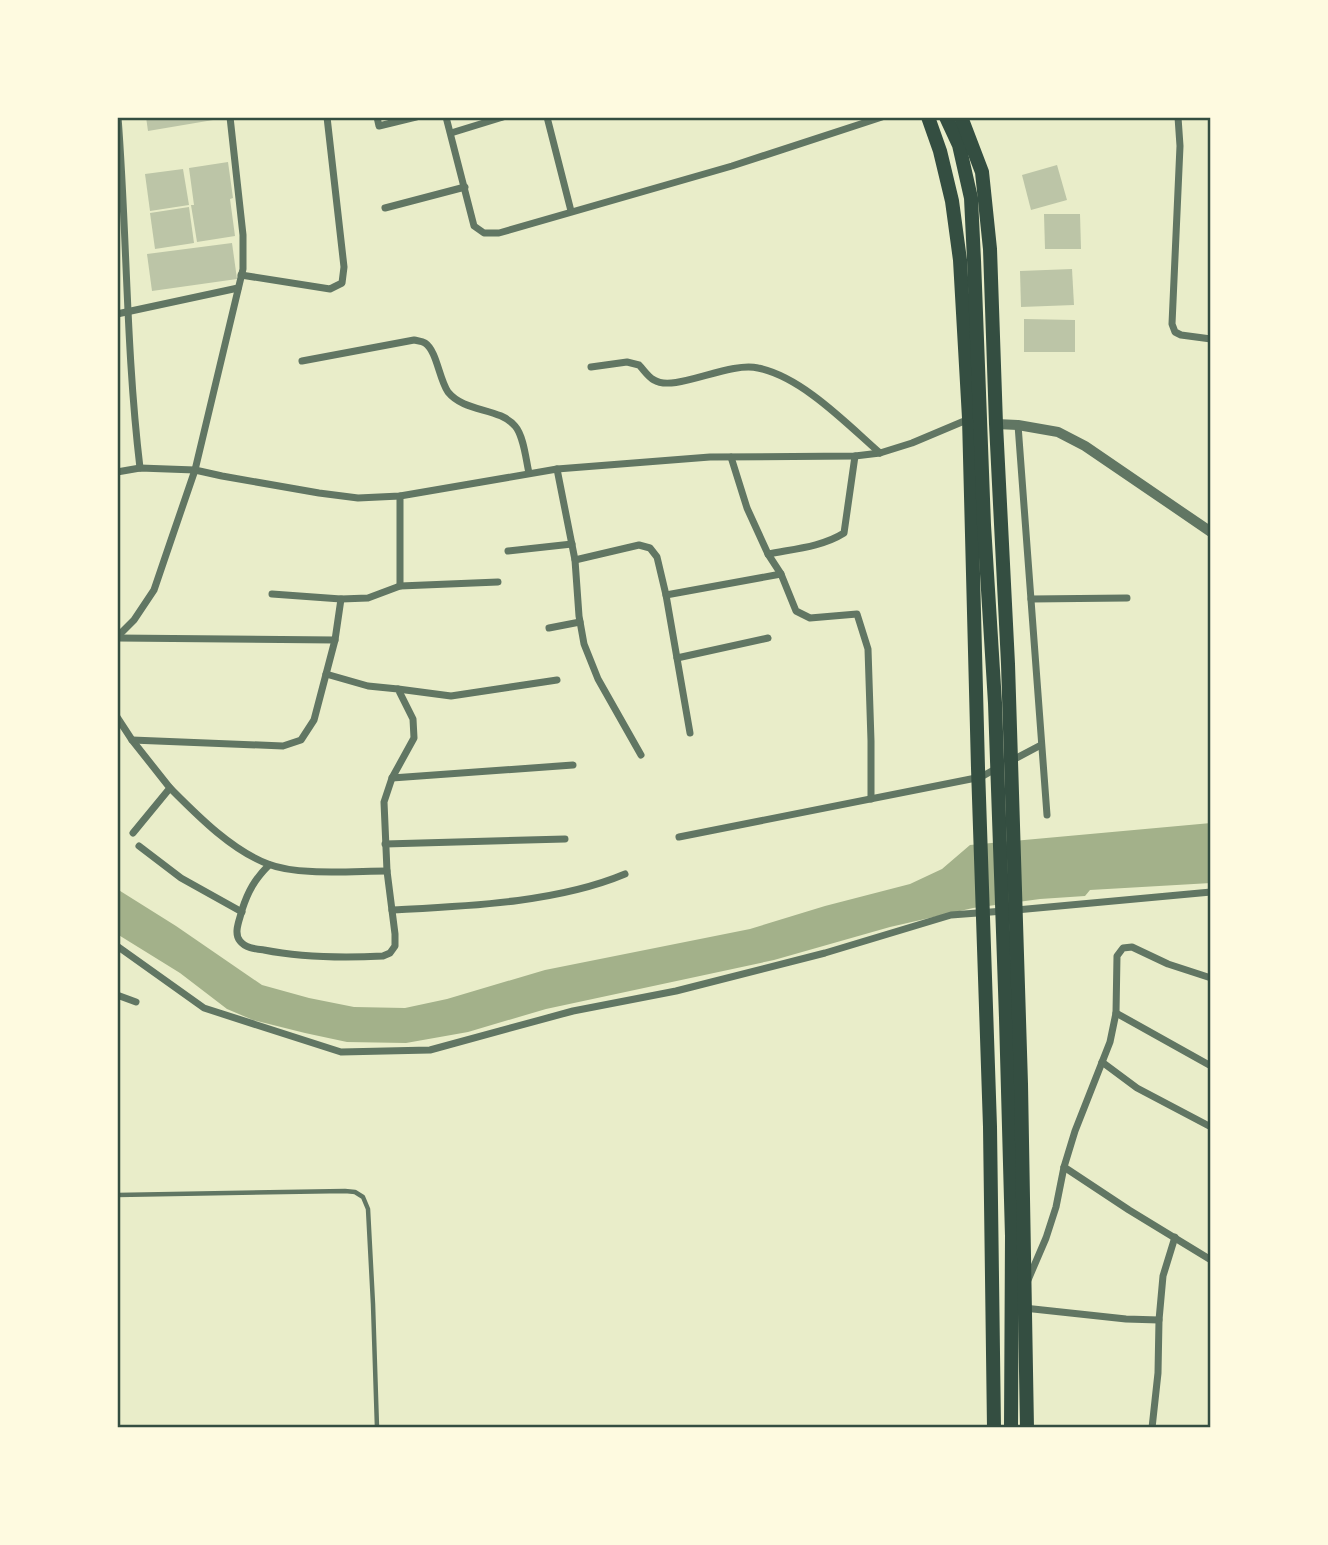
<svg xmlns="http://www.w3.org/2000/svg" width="1328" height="1545" font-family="Lato,sans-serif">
  <rect width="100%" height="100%" fill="#e9edc9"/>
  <path fill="#a3b18a" d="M1211,823V883L1090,890L1085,896L1040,899L973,908L890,927L774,960L546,1009L468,1032L406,1043L347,1042L305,1033L253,1020L227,1009L180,973L117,934V889L176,926L262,985L309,998L354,1007L405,1008L447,999L545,970L750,929L825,906L910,884L942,869L970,845Z"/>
  <g fill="#bcc5a7">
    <path d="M146,117H218L219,119L148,131Z"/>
    <path d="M228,162L233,198L230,199L235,236L197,242L191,205H194L189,168Z"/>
    <path d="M1057,165L1067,200L1031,210L1022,175Z"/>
    <path d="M183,169L189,205L150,211L145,174Z"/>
    <path d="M189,207L194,243L155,249L150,213Z"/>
    <path d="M1044,214H1080L1081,249H1045Z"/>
    <path d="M232,243L237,279L152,291L147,254Z"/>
    <path d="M1072,269L1074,305L1021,307L1020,271Z"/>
    <path d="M1024,319L1075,320V352H1024Z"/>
  </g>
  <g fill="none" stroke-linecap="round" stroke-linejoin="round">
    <path stroke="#617663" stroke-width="4.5" d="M117,1195L345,1191L355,1192L363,1197L368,1209L373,1304L377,1428"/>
    <g stroke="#617663" stroke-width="7">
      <path d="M118,117C127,234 126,351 140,468"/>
      <path d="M377,117L379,126L416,117"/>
      <path d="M446,117L474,226L484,233H499L732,166L882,117"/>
      <path d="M547,117L571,211"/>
      <path d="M1178,117L1180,146L1172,324L1175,332L1181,335L1211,339"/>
      <path d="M451,133L503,117"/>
      <path d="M385,208L465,187"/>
      <path d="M241,275L330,289L342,283L344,267L327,117"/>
      <path d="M117,314L238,288"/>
      <path d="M302,361L414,340C418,341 422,341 425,343C437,351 439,379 448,392C465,413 499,407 515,426C524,436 526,461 529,473"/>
      <path d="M591,367L627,362L639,365C644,370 648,377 654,380C674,393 729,361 758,368C802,377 847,424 880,453"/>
      <path d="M1018,425L1047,815"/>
      <path d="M731,457L747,508L768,554L781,574L796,611L810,618L857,614L868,649L871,741V799"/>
      <path d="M557,469L575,560L579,616L584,644L598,679L641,755"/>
      <path d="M117,472L140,468L195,470L222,476L319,493L358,498L400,496L557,469L710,457L855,456L880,453L912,443L969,419"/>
      <path d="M508,551L572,544"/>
      <path d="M768,554C793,549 822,547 844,533L855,456"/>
      <path d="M575,560L639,545L650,548L657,557L666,595L690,733"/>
      <path d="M400,586V496"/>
      <path d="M272,594L341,599L368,598L400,586L498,582"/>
      <path d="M666,595L781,574"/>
      <path d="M1031,599L1127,598"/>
      <path d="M549,628L580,622"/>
      <path d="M117,637L134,620L154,590L170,543L195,470L243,269V235L230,117"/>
      <path d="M117,638L335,640"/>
      <path d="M677,658L768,638"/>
      <path d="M398,689L451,696L557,680"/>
      <path d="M117,717L132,740L170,788L133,833"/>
      <path d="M132,740L283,746L301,740L314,720L335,640L341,599"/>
      <path d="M1009,762L1041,745"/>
      <path d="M392,778L573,765"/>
      <path d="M170,788C197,815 231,850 268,864C298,876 353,871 387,871"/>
      <path d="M679,837L981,777L999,767"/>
      <path d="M385,844L565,839"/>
      <path d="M139,846L181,878L242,912"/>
      <path d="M269,865C255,879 248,891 242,910C240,919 233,933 240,941C245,948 256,949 264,950C304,958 343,958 383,956L390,953L395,946V934L387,871L384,802L392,778L414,738L413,719L398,689L368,686L326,674"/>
      <path d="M392,910C466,906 556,903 625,874"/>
      <path d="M1016,910L1211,892"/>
      <path d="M117,946L204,1008L341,1052L430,1050L573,1011L676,991L825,953L951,915L1004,911"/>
      <path d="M117,995L136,1002"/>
      <path d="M1116,1013L1211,1066"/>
      <path d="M1102,1062L1137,1088L1211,1127"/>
      <path d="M1064,1167L1129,1210L1211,1260"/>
      <path d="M1028,1280L1046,1238L1056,1207L1064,1167L1075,1131L1110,1042L1116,1013L1117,956L1123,948L1132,947L1168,964L1211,978"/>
      <path d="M1024,1308L1126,1319L1159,1320"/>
      <path d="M1152,1428L1158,1373L1159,1320L1163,1276L1175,1237"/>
    </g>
    <path stroke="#617663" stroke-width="10" d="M996,424L1018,425L1058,432L1085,446L1211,532"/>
    <g stroke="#344e41" stroke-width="14">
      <path d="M928,117L940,151L952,201L960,260L969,418L978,768L990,1127L994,1428"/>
      <path d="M946,117L959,145L971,198L974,260L984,525L995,703L1006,1018L1012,1236L1011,1428"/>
      <path d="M961,117L982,172L990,249L996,424L1008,664L1021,1084L1027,1428"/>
    </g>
  </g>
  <rect width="1328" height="1545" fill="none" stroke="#fefae0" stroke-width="238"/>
  <rect x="119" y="119" width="1090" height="1307" fill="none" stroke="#344e41" stroke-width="2.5"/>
</svg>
